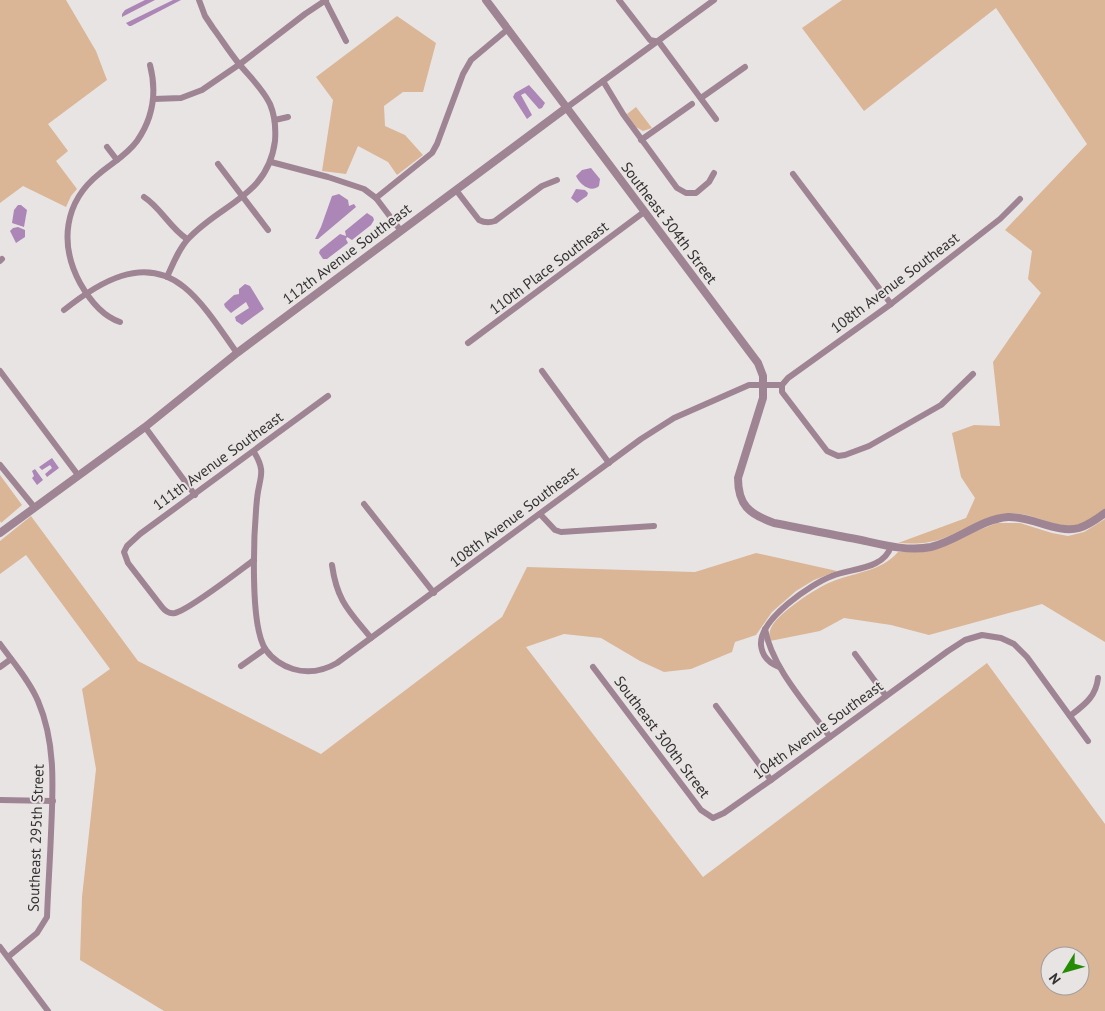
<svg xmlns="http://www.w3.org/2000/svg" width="1105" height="1011" font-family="'PT Sans',sans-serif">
  <rect width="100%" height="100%" fill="#e9e4e4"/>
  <g fill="#dab696" fill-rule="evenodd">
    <path d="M0,0H66L96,51L107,80L48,124L68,151L56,161L77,189L71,196L66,207L23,186L0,203Z"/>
    <path d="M842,0H1105V509C1099,514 1093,519 1086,522C1061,535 1034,510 1008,514C985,517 965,530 944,538C929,544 914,544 898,543L966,518L975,498L961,477L952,433L974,425L1000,426L993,362L1041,293L1028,279L1032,251L1005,230L1087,144L996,8L864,111L802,28Z"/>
    <path d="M397,16L436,43L423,92H403L384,106L385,126L405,135L423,155L397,175L388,162L358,146L346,174L322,171L333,100L316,77Z"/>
    <path d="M636,107L652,128L643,131L636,127L627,114Z"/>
    <path d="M0,475L22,505L1,523L0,521Z"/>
    <path d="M31,516L138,661L321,754L502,617L527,567L695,572L756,553L837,571L814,580L796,591L772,612L756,635L735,642L732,652L691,669L664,672L640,661L601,638L564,634L526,647L703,877L987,663L1105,824V1011H164L80,960L82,897L96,769L82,689L110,669L26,555L0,574V541ZM1050,956H1080V986H1050Z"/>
    <path d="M1105,519V642L1042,604L929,635L891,625L844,618L820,631L770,641C769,636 769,631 772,626C780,612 816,588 831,582C854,572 881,572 898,552H921L997,523H1020L1052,533L1068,536L1084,532Z"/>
  </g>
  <g fill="#ac86b6">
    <path d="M145,0H155L122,17V14L125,10Z"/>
    <path d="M173,0H181L131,26H129L126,23Z"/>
    <path d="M529,85L545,103L542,108L539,109L525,93L521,95L532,115L527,119L513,97L515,93Z"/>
    <path d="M591,168L600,179L599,186C591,193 580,185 576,176L582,170Z"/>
    <path d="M576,189L585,190L588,193L587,196L577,203L571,198Z"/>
    <path d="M339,194L348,200L349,206L354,204L356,207L318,239H315L321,227L332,196Z"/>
    <path d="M18,205H21L27,210L24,227L12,223L14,210Z"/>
    <path d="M367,213L373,217L374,220L371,225L352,240L347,237L346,239L348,243L327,259H323L319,253L320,250L340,234L346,236L345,231Z"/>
    <path d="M18,227L25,230V237L16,243L10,231L13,228Z"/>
    <path d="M245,284L250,286L264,309L242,325L236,321L235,317L249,308L246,302L231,313L225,307L224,304L234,295L239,294V289Z"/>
    <path d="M52,458L59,468L47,477L45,474L52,468L50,465L42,470L39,467Z"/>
    <path d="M35,469L43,480L37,485L32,478L34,476L32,471Z"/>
  </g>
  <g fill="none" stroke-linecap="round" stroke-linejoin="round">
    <g stroke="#9f8593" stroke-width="6">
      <path d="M325,0L346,41"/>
      <path d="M619,0L650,40L659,42L716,119"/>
      <path d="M603,81L623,114L677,188L686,193H696L709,182L714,173"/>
      <path d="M701,98L745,67"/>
      <path d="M154,99L181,98L202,90L240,64L305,14L326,0"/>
      <path d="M566,108L714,0"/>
      <path d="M275,120L288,117"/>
      <path d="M641,140L692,104"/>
      <path d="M107,147L117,160"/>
      <path d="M271,162L328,177L364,189L376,198L401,231"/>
      <path d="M218,164L268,230"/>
      <path d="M793,174L891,304"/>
      <path d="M456,190L479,220C485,223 489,223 495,221L542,186L557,180"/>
      <path d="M144,197C161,208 170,228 187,239"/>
      <path d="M376,198L432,153L437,144L463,74L471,60L508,29"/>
      <path d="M0,261L2,259"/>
      <path d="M167,277C173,264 179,248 189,238C222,203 268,196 275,141C276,128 275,116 270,104C263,89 250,77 240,65C230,53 222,40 213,28L205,16L199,0"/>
      <path d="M64,310C98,283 143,254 184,287C204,303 222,332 237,353"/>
      <path d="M120,322C102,316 89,299 80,283C59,244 64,202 99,174C112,163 127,155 137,141C153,118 157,92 150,65"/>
      <path d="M468,343L644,212"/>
      <path d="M0,371L78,475"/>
      <path d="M542,371L609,463"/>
      <path d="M782,385L788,378L891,304L1000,219L1020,199"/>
      <path d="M782,385V392L827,451L838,456L845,455L869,446L941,405L973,374"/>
      <path d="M145,427L195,495"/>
      <path d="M254,452C267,473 259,477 257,499C254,529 249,627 266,650C272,659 283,666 293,669C309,674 323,671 337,663L641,439L674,418L749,385H782"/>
      <path d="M0,465L35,508"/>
      <path d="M364,504L434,593"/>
      <path d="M540,514L555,530L561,532L654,526"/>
      <path d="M254,560C239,571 189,610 175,613C169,614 165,611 162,607L128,563L124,552L127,546L140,534L328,396"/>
      <path d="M332,565C337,601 349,611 371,638"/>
      <path d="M765,629C772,668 807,705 830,737"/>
      <path d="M0,644C13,662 29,680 38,701C56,743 53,788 51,833C50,861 48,889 47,917L37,933L8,957"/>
      <path d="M855,654L886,696"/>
      <path d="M241,666L265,649"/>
      <path d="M0,667L11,659"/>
      <path d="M593,667L701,810L713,818L724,813L771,780L948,651L965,640L982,635L1001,638L1014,644L1027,657L1088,741"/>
      <path d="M779,667C769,663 762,656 761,645C759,619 811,584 832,576C851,568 884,570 891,546"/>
      <path d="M716,706L771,780"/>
      <path d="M1070,716C1084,705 1096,697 1098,678"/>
      <path d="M0,800L53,801"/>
      <path d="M0,947L48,1011"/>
    </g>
    <g stroke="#9f8593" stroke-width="8">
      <path d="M486,0L758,363L763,376V398L738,478C738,505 749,514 774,523C801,528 828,534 856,539C880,544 906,552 931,547C957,541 981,519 1008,517C1032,516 1057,534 1079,528C1089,525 1097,519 1105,513"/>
      <path d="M0,533L145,427L237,353L566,108"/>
    </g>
  </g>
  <g text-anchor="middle" stroke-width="4" stroke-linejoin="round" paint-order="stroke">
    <g font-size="15" fill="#333131" stroke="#e9e4e4">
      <text transform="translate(669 223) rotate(53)" y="5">Southeast 304th Street</text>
      <text transform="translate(347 254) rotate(-37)" y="5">112th Avenue Southeast</text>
      <text transform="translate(549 268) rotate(-37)" y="5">110th Place Southeast</text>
      <text transform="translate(895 283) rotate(-37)" y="5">108th Avenue Southeast</text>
      <text transform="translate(218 461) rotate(-36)" y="5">111th Avenue Southeast</text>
      <text transform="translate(514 517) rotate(-37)" y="5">108th Avenue Southeast</text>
      <text transform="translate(818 730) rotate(-36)" y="5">104th Avenue Southeast</text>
      <text transform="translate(662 737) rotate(53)" y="5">Southeast 300th Street</text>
      <text transform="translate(36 838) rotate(-88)" y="5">Southeast 295th Street</text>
    </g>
  </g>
  <g transform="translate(1065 971) rotate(233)"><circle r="24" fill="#e9e4e4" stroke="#a09c9c"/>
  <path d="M0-4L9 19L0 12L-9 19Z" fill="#238b04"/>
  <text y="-8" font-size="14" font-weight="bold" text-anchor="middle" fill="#333131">N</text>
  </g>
</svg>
